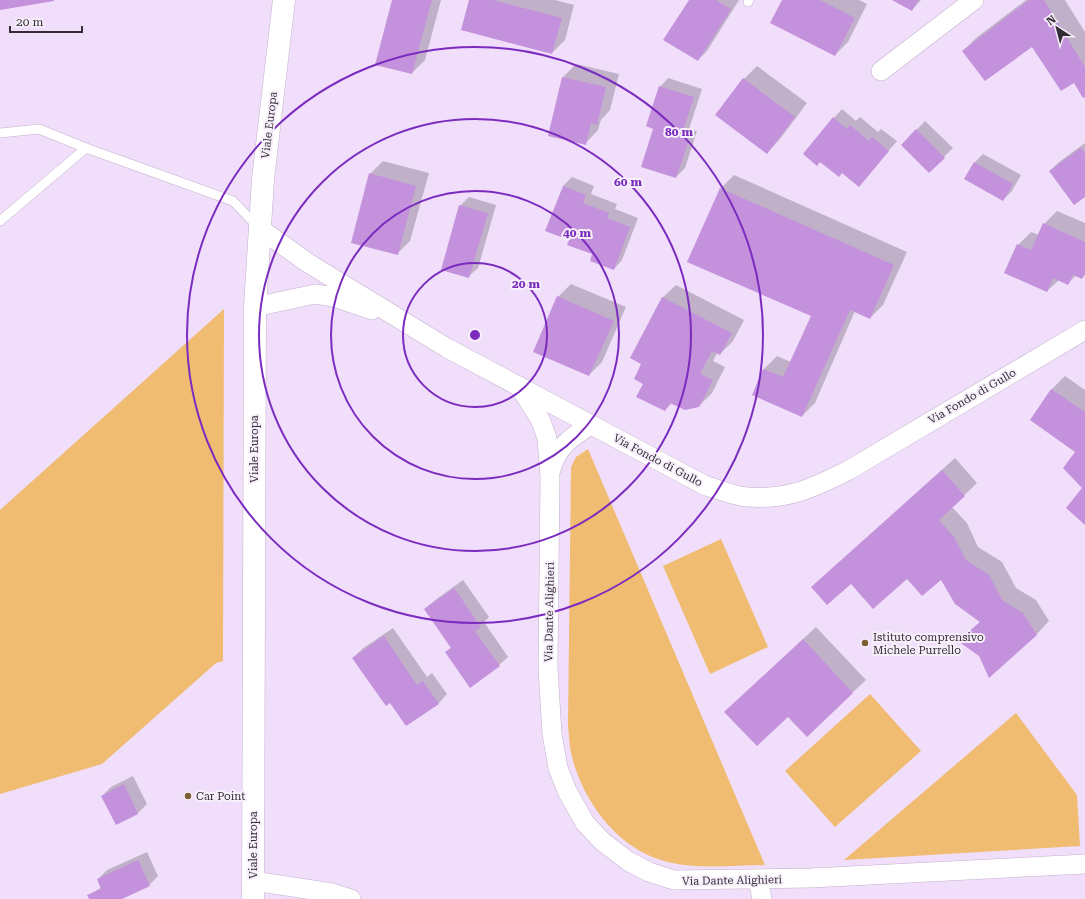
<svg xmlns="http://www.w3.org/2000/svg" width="1085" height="899" font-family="'Roboto Serif',serif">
  <rect width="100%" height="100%" fill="#f1defa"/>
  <g fill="#f0bc71">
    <path d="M224,309L223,661L216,663L102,764L0,794V510Z"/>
    <path d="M588,449L765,865C734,865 699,870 668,862C620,851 584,804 572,757C569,746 569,735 568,724L571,467L576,457Z"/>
    <path d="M721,539L768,647L710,674L663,566Z"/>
    <path d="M870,694L921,751L835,827L785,771Z"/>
    <path d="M1016,713L1077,795L1080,846L844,860Z"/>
  </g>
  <g fill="#0003">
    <path d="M393,0H441L425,60L412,73Z"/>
    <path d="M470,0H555L574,5L565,40L552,53Z"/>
    <path d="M690,0H739L707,51L698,60Z"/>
    <path d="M783,0H859L867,4L848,42L835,55Z"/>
    <path d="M895,0H921L912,10Z"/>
    <path d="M1026,0H1065L1085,32V96L1075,82L1033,45L963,51L976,38Z"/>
    <path d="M576,64L619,74L610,110L601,120L598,130L585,144L563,77Z"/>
    <path d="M757,66L807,103L780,139L767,153L744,79Z"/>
    <path d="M668,78L702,89L689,129L697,131L685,168L676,177L655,128L660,87Z"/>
    <path d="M842,109L856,121L860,117L878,132L881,129L897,141L867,176L834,118Z"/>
    <path d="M925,121L953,148L929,172L902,145Z"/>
    <path d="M1085,143V196L1050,171L1059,162Z"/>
    <path d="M983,154L1021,175L1012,191L1003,200L975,162Z"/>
    <path d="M383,161L429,173L410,241L397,254L370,174Z"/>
    <path d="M734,175L907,252L883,305L870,318L855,311L815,403L802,416L753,394L764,369L777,356L791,362L812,315L689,261L721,188Z"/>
    <path d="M572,177L594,186L591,194L617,204L615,209L638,218L622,260L614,269L594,254L563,186Z"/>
    <path d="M469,197L496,205L478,268L469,276L460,206Z"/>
    <path d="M1057,211L1085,223V275L1082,278L1076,275L1068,284L1059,280L1047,291L1018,245L1031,232L1039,235L1044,224Z"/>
    <path d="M571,284L626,307L602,362L589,375L558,297Z"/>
    <path d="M676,285L744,320L733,341L720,354L717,353L713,361L725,367L712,393L699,406L672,403L665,410L644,384L643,364L662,298Z"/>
    <path d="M1065,376L1085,390V523L1084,487L1076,452L1031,420L1052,389Z"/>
    <path d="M955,458L977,483L952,507L967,523L978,547L1002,562L1016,588L1036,600L1049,621L1036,635L973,628L980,622L942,578L907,577L812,587Z"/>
    <path d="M463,580L489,617L484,622L508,657L499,665L446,652L452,647L425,609L434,601Z"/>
    <path d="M816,627L866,680L852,693L788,715L739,699Z"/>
    <path d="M393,628L427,677L432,673L447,694L439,703L407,725L391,702L353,658L362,649Z"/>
    <path d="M133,776L147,804L138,813L116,824L102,796L111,787Z"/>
    <path d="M147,852L158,876L149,885L119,899H90L89,895L102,887L98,879L107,870Z"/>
  </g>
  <g fill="#c491dc">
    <path d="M0,0H54V1L0,10Z"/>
    <path d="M392,0H432L412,74L375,65Z"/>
    <path d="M469,0H493L562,18L552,54L461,30Z"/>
    <path d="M689,0H716L731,9L698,61L663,40Z"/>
    <path d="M782,0H820L855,18L835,56L770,23Z"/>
    <path d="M892,0H918L912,11Z"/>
    <path d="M1029,0H1044L1085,67V97L1083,98L1074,83L1061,91L1032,47L985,81L962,51Z"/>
    <path d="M562,77L606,87L597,125L591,123L586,145L548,136Z"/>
    <path d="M743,78L795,117L767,154L715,115Z"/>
    <path d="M659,86L694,97L681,137L689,140L676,178L641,167L653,129L646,126Z"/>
    <path d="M833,117L847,129L850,125L869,141L872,137L889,151L859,187L842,173L839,177L820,162L817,166L803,154Z"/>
    <path d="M916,129L945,158L929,173L901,145Z"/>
    <path d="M1081,148L1085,153V197L1074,205L1049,171Z"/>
    <path d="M974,162L1013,184L1003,201L964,179Z"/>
    <path d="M369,173L416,186L398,255L351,243Z"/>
    <path d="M563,186L586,195L583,203L609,213L607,218L630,227L614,270L590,261L592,254L567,245L569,240L545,231Z"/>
    <path d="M720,188L894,265L870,319L850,310L802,417L752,395L763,369L783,377L811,316L687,262Z"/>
    <path d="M459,205L488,213L469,278L441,270Z"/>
    <path d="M1043,223L1085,242V273L1082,279L1073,275L1068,285L1053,278L1047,292L1004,273L1017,244L1031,250Z"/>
    <path d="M557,296L614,321L589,376L533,352Z"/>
    <path d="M662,297L732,333L720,355L712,351L700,374L713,380L699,407L685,410L670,403L665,411L636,397L643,384L634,379L641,364L630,358Z"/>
    <path d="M1051,389L1085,412V525L1066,508L1082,488L1063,468L1075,452L1030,420Z"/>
    <path d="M942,470L965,496L939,520L954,537L966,560L989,575L1003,601L1023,613L1037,635L989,678L979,656L958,641L980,622L955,604L941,580L922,596L907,579L873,609L851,584L827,605L811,587Z"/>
    <path d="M454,588L481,627L475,631L500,666L470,688L445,652L451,648L424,609Z"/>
    <path d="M384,636L417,685L423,681L439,704L406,726L390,703L386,706L352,658Z"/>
    <path d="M803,639L853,693L807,737L788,717L757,746L724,712Z"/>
    <path d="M124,784L138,814L116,825L101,796Z"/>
    <path d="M138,860L150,886L122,899H89L87,895L101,889L97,879Z"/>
  </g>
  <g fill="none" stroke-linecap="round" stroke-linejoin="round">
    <g stroke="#c3b1cc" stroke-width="10">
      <g id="service">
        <path d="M748,2L749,0"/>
        <path d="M0,133L39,129L86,148L233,201L257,226"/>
        <path d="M0,221L86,148"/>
      </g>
    </g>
    <g stroke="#c3b1cc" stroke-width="20">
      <g id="minor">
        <path d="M881,71L974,0"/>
        <path d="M259,228L308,263L447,348L706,486C719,489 734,496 747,497C789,500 813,488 849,470L1085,330"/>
        <path d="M255,307L315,294L334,297L372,310"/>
        <path d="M519,386L540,419L547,438L550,478L548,667L552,734L558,768L567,791L585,823L603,842L628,861L649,872L674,880L811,878L1085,864"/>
        <path d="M551,470C556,448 572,436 591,425"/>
        <path d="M758,879L762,899"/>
        <path d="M253,881L332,893L351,899"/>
      </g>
    </g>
    <g stroke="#c3b1cc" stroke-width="23">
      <path id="secondary" d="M253,899L255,307L263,179L284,0"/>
    </g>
    <use href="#service" stroke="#fff" stroke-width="9"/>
    <use href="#minor" stroke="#fff" stroke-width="19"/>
    <use href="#secondary" stroke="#fff" stroke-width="22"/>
  </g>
  <g fill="none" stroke="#7b2cbf" stroke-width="2">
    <circle cx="475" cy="335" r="72"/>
    <circle cx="475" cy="335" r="144"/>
    <circle cx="475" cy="335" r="216"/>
    <circle cx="475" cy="335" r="288"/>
  </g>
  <g fill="#7c5e32" stroke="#f7f0fb" stroke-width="1.5">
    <circle cx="865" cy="643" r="4"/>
    <circle cx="188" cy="796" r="4"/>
  </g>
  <g text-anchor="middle" stroke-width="4" stroke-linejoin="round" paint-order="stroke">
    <g font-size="11" fill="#342d38" stroke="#f7f0fb">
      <text transform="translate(269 125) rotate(-83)" y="4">Viale Europa</text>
      <text transform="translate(972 396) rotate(-30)" y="4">Via Fondo di Gullo</text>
      <text transform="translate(254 449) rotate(-90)" y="4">Viale Europa</text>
      <text transform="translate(658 460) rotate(28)" y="4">Via Fondo di Gullo</text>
      <text transform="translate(549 612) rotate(-89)" y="4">Via Dante Alighieri</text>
      <text transform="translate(253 845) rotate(-90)" y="4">Viale Europa</text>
      <text transform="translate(732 880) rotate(-1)" y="4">Via Dante Alighieri</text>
    </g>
    <g font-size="11" fill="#342d38" stroke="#f7f0fb" text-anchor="start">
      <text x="873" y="641">Istituto comprensivo<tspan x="873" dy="13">Michele Purrello</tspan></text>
      <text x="196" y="800">Car Point</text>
    </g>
  </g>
  <circle cx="475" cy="335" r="6" fill="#7b2cbf" stroke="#f7f0fb" stroke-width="2"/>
  <g font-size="12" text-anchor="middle" font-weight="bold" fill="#7b2cbf" stroke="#f7f0fb" stroke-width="4" stroke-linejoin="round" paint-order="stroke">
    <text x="679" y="136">80 m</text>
    <text x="628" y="186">60 m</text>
    <text x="577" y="237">40 m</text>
    <text x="526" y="288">20 m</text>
  </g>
  <g transform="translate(1057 28) rotate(324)" stroke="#f7f0fb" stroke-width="3" paint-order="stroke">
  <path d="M0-3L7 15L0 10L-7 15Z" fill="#342d38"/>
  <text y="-6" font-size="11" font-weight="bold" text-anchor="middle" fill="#342d38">N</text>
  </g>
  <path d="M10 26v6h72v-6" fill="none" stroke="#342d38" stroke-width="2"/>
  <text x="16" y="26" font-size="12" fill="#342d38" stroke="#f7f0fb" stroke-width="3" paint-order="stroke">20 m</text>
</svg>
